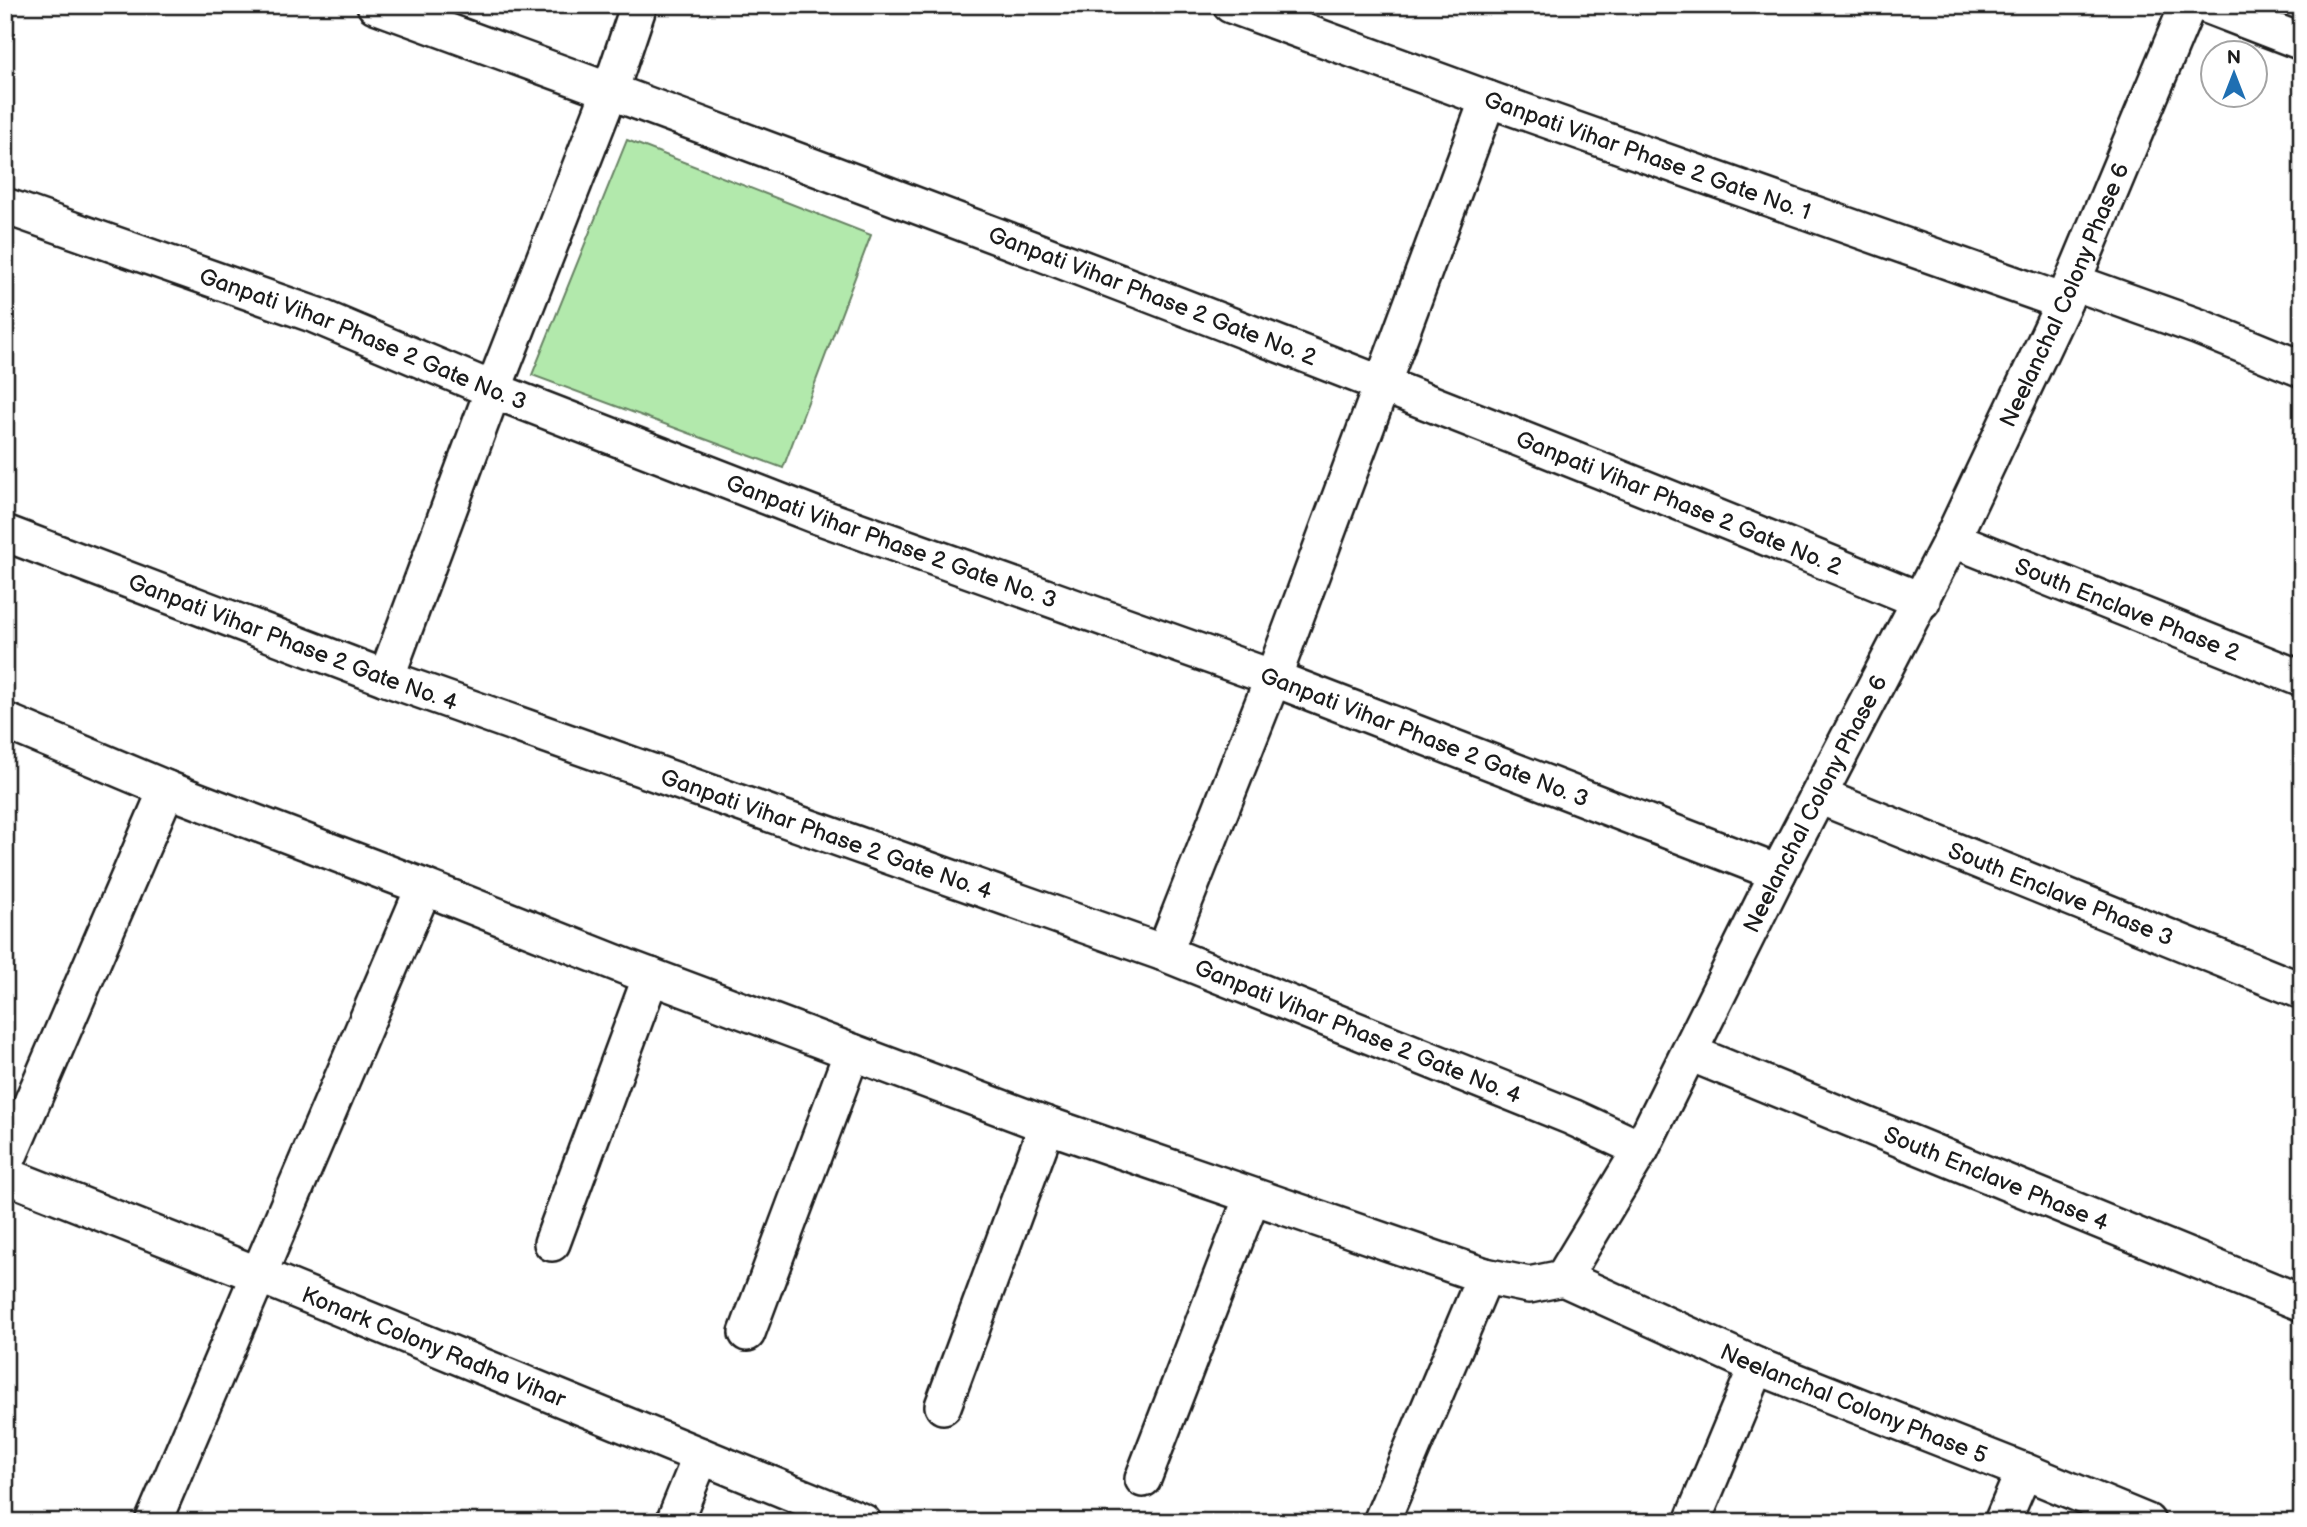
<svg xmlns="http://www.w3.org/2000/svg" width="2307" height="1527" font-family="'Balsamiq Sans',sans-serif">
  <rect width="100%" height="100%" fill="#fff"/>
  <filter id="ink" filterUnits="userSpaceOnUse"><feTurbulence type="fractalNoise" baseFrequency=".0143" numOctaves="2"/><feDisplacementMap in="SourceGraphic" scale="14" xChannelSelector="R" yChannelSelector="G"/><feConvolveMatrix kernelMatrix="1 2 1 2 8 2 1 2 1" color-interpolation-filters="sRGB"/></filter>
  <g filter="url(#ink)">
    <path fill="#b2e9ac" stroke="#678264" stroke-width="2" d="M627,140L871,235L783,468L532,375Z"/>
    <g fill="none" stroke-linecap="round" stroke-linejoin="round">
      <g stroke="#1c1c1c" stroke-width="40">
        <g id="street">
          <path id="s1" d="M375,5C894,194 1411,390 1922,601"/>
          <path id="s2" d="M1231,5L1488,99L2064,302"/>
          <path d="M2206,5L2302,42"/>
          <path id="s3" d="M5,206L315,315L493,390L815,515L1273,678L1778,873"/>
          <path d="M2073,282L2199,327L2302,369"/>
          <path id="s4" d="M5,533L386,678L1164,953L1572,1117L1641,1149"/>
          <path id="s5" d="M1952,539L2302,679"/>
          <path d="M386,678L493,390L610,91L639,5"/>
          <path d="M5,721L167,789L424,887L629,968L1047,1125L1485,1276"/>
          <path id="s6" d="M1819,796L2302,991"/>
          <path d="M1164,953L1273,678L1488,99"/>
          <path id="s7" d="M1690,1053L2302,1303"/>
          <path d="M5,1165L167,789"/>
          <path id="s8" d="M5,1175L259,1275L863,1522"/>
          <path d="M552,1243L651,976"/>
          <path id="s9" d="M1563,1278L1757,1366L2024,1471L2147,1522"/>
          <path d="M747,1333L852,1052"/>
          <path d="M943,1406L1047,1125"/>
          <path d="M1143,1479L1252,1197"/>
          <path d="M153,1522L424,887"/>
          <path d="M674,1522L701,1456"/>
          <path id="s10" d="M1381,1522L1485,1276L1529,1285L1563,1278L1641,1149L1778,873L1952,539L2064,302L2188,5"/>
          <path d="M1692,1522L1757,1366"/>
          <path d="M2002,1522L2024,1471"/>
        </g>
      </g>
      <use href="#street" stroke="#fff" stroke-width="35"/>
    </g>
  </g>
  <g text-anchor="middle" stroke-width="5" stroke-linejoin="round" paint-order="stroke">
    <g font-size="23" fill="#1c1c1c" stroke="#fff">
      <text dy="8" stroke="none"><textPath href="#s2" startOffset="443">Ganpati Vihar Phase 2 Gate No. 1</textPath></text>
      <text dy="8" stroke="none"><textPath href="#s10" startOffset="1451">Neelanchal Colony Phase 6</textPath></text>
      <text dy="8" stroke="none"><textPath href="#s1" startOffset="830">Ganpati Vihar Phase 2 Gate No. 2</textPath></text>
      <text dy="8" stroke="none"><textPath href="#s3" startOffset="382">Ganpati Vihar Phase 2 Gate No. 3</textPath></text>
      <text dy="8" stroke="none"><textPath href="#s1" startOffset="1396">Ganpati Vihar Phase 2 Gate No. 2</textPath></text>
      <text dy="8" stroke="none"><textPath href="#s3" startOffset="948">Ganpati Vihar Phase 2 Gate No. 3</textPath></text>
      <text dy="8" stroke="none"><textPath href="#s5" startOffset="189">South Enclave Phase 2</textPath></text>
      <text dy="8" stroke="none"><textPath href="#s4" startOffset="308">Ganpati Vihar Phase 2 Gate No. 4</textPath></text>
      <text dy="8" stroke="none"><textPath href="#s3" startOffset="1516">Ganpati Vihar Phase 2 Gate No. 3</textPath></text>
      <text dy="8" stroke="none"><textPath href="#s10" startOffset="884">Neelanchal Colony Phase 6</textPath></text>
      <text dy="8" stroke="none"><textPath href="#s4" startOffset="875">Ganpati Vihar Phase 2 Gate No. 4</textPath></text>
      <text dy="8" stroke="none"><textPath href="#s6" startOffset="261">South Enclave Phase 3</textPath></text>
      <text dy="8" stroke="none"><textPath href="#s4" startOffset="1442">Ganpati Vihar Phase 2 Gate No. 4</textPath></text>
      <text dy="8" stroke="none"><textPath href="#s7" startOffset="331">South Enclave Phase 4</textPath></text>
      <text dy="8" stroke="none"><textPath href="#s8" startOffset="462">Konark Colony Radha Vihar</textPath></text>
      <text dy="8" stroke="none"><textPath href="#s9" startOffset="317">Neelanchal Colony Phase 5</textPath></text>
    </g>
  </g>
  <rect width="2307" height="1527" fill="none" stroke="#fff" stroke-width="28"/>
  <rect x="14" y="14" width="2279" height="1499" fill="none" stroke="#1c1c1c" stroke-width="2.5" filter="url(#ink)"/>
  <g transform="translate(2234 74)"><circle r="33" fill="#ffffff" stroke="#a4a4a4" stroke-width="2"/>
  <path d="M0-5L12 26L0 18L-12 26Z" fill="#1f6fb2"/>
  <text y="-10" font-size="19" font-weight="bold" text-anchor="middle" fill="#1c1c1c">N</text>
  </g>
</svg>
